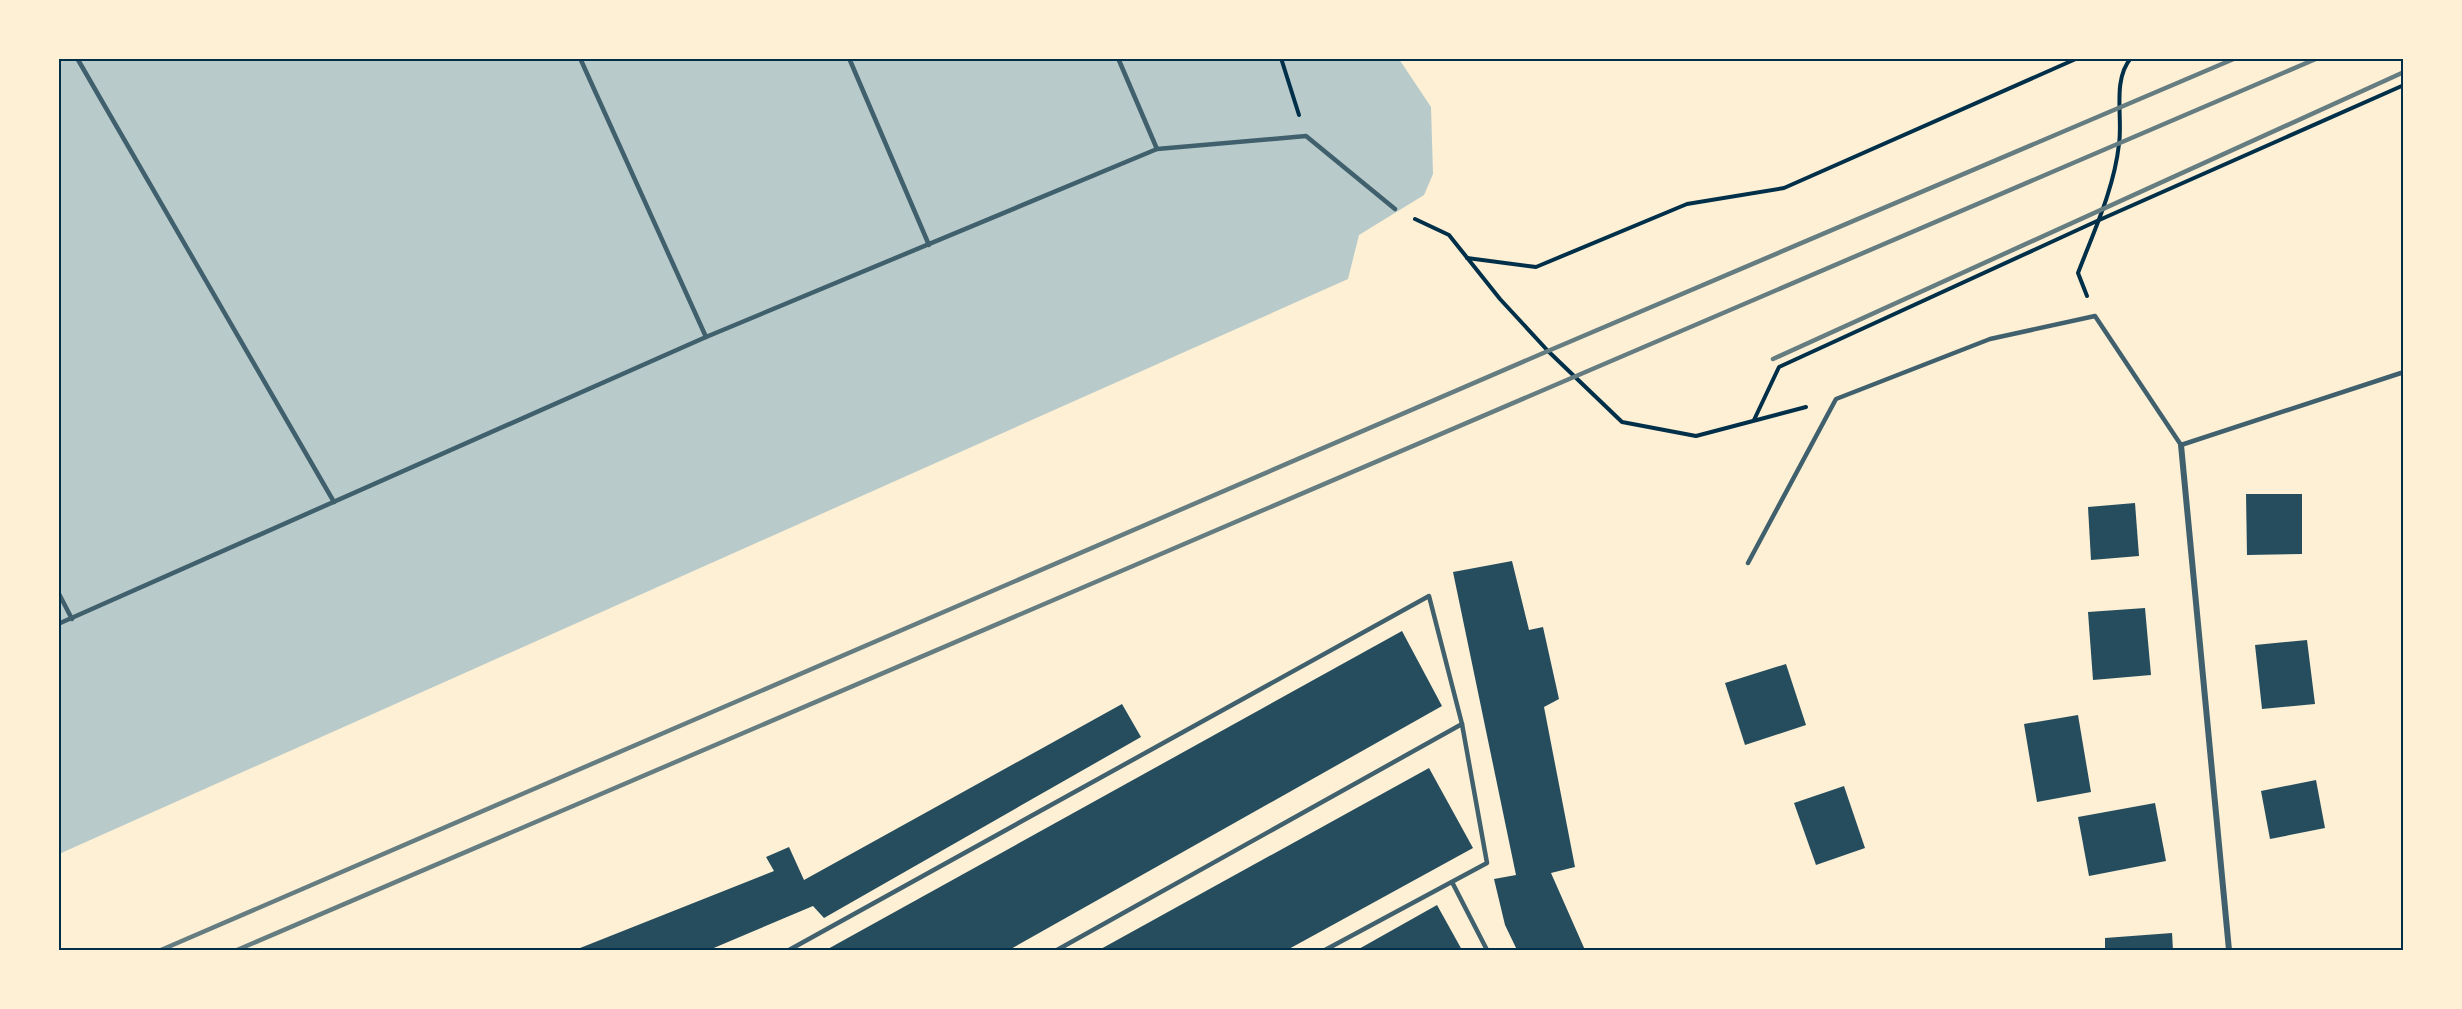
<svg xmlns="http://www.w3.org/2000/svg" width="2462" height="1009" font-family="'Golos Text',sans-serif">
  <rect width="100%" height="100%" fill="#fdf0d5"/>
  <path fill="#b9caca" d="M58,59H1399L1431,107L1433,174L1424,195L1359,235L1348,279L59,854Z"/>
  <g fill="#264d5e">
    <path d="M2246,494H2302V554L2247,555Z"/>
    <path d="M2135,503L2139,556L2091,560L2088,507Z"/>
    <path d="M1512,561L1529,630L1543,627L1559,699L1544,707L1575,867L1551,873L1585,950H1517L1505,925L1494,879L1516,875L1453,572Z"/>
    <path d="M2145,608L2151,675L2093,680L2088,612Z"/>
    <path d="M1402,631L1442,706L1009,950H826Z"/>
    <path d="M2307,640L2315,704L2262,709L2255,645Z"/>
    <path d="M1786,664L1806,725L1745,745L1725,683Z"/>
    <path d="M1122,704L1141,737L824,918L813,906L709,950H575L774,871L766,857L789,847L804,880Z"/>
    <path d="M2078,715L2091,792L2037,802L2024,724Z"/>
    <path d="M1429,768L1473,848L1287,950H1099Z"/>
    <path d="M2316,780L2325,828L2270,839L2261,791Z"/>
    <path d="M1844,786L1865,848L1816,865L1794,803Z"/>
    <path d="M2155,803L2166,861L2089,876L2078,817Z"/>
    <path d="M1437,905L1462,950H1357Z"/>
    <path d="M2172,933L2173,950H2105V938Z"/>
  </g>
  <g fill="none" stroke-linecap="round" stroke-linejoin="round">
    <g stroke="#003049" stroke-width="4">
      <path d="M1281,58L1299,115"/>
      <path d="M1415,219L1449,235L1500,299L1548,351L1622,422L1696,436L1806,407"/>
      <path d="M1467,258L1536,267L1687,204L1784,188L2078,58"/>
      <path d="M2087,296L2078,273C2094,231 2114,189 2119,144C2123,118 2112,80 2131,58"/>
      <path d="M1754,420L1779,367L2097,221L2404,85"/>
    </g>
    <g stroke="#3f606c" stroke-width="4.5">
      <path d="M77,58L334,502"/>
      <path d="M580,58L706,337"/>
      <path d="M849,58L929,245"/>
      <path d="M1118,58L1157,149"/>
      <path d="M1748,563L1836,399L1990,339L2095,316L2181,445L2404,372"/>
      <path d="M58,592L72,619"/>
      <path d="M58,624L706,337L1157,149L1306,136L1395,209"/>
      <path d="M1452,882L1487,950"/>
      <path d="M789,950L1429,596L1462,724L1487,863L1325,950"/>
      <path d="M1057,950L1462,724"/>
    </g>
    <path stroke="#3f606c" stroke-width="6" d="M2181,445L2229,950"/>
    <g stroke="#657d81" stroke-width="4.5">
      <path d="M1773,359L2404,72"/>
      <path d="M161,950L1548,351L2236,58"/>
      <path d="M237,950L2318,58"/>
    </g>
  </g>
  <rect width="2462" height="1009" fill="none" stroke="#fdf0d5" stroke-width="120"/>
  <rect x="60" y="60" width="2342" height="889" fill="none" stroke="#003049" stroke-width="2"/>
</svg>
